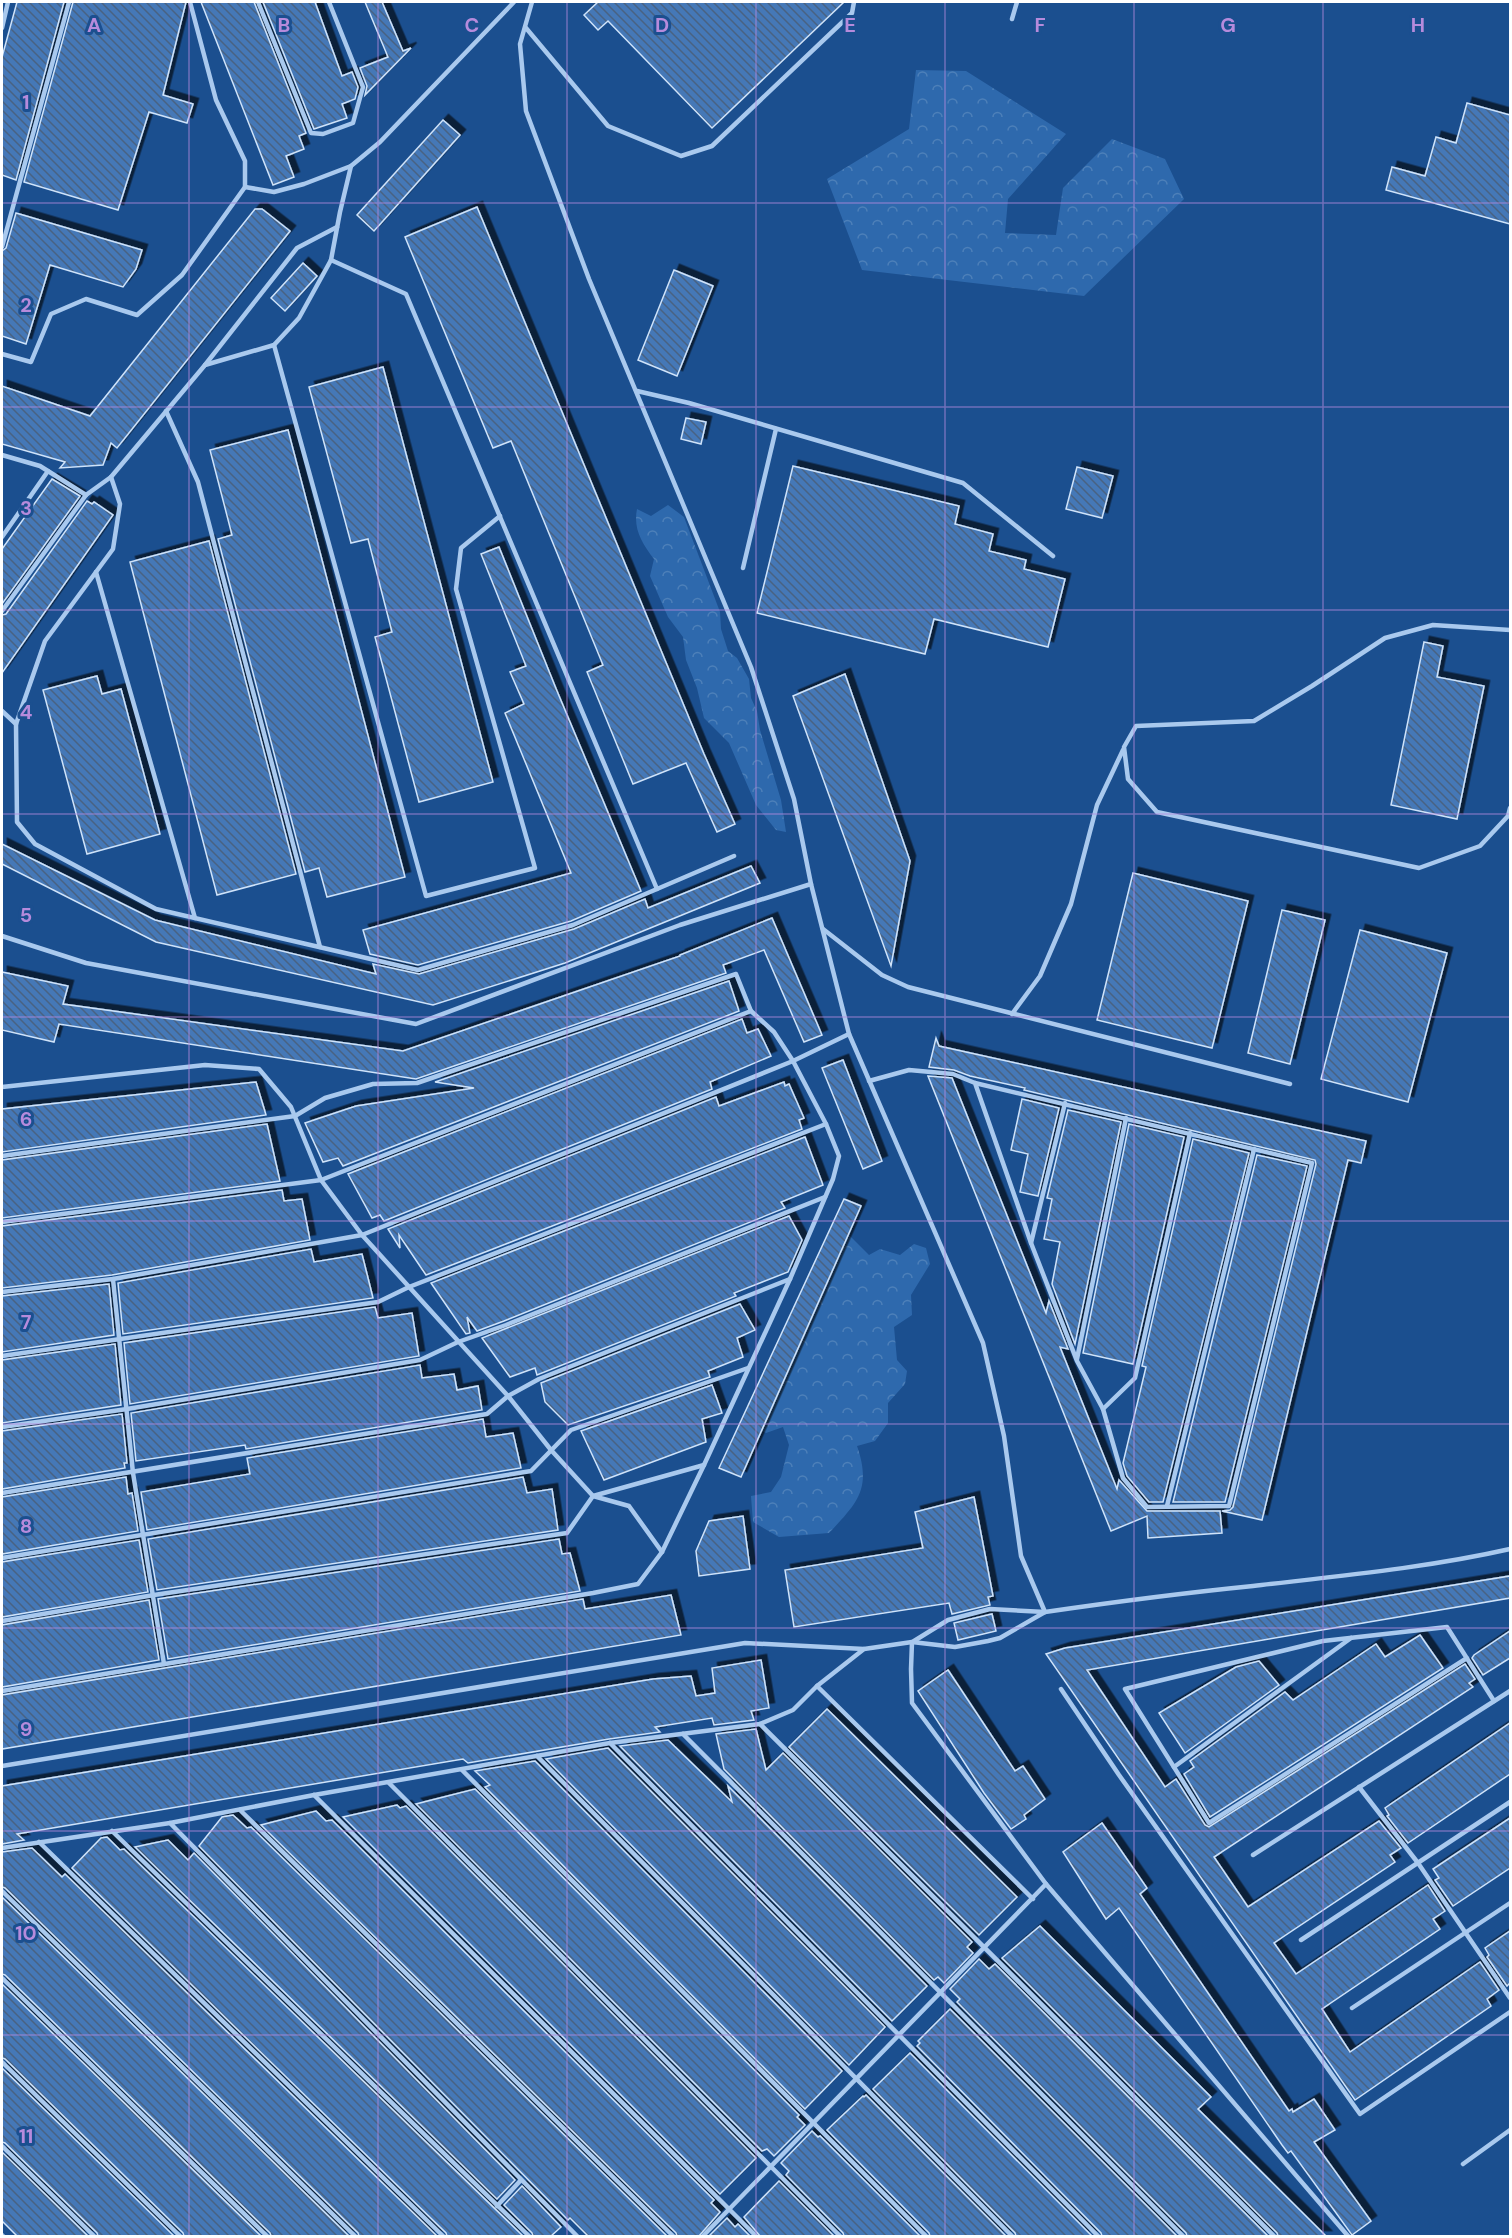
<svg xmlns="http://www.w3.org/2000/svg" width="1512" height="2238" font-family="'DM Sans',sans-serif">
  <defs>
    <pattern id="forest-crowns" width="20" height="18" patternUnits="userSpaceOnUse" patternTransform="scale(1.5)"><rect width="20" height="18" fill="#2e69ad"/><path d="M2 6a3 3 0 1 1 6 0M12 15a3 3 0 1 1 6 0" fill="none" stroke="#4d80b9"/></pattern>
    <pattern id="building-back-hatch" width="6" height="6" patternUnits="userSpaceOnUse" patternTransform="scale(1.5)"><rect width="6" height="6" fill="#4478b7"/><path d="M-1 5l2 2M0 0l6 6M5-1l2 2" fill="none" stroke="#486282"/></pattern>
    <filter id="shadow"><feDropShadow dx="5.5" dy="-5.5" stdDeviation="0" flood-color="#0009"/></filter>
  </defs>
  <rect width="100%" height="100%" fill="#1b4f8f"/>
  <g fill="url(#forest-crowns)">
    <path d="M916,70L966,71L1066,134L1008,199L1005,233L1056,235L1063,188L1112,139L1165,159L1184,199L1084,296L862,270L827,179L909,129Z"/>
    <path d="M668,505L684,517L720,612L721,629L728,651L737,658L749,679L751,698L757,711L760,730L781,800L786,832L776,830L756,805L729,743L704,718L697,688L686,660L683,637L668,617L650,576L654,559C642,543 633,529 637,509L651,516Z"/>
    <path d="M846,1232L869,1255L880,1249L900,1255L914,1244L926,1248L930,1264L911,1295L912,1315L894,1327L897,1360L907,1371L905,1384L888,1403V1423L875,1441L857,1446C872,1489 857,1503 829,1533L779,1537L753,1522L751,1496L771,1492L781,1477L789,1445L783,1427L766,1433L751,1425Z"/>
  </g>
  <g fill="url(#building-back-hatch)" stroke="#cfe3fa" stroke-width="1.5" filter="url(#shadow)">
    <path d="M17,2H64L16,180L2,175V57Z"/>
    <path d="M73,2H186L163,95L193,104L187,123L149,112L118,210L24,182Z"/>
    <path d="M201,2H254L306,133L299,136L304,149L286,156L294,177L273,185Z"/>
    <path d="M263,2H315L342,76L352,72L358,87L355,99L342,104L347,118L314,129Z"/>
    <path d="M365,2H382L403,51L411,48L365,95L367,86L360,68L388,57Z"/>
    <path d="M598,2H844L712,128L608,21L598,30L584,15Z"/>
    <path d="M1467,103L1510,115V224L1386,190L1392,167L1425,176L1436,137L1456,143Z"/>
    <path d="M443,120L460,135L374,231L357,215Z"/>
    <path d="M477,207L704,754L735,824L717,832L686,763L633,784L587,672L603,665L511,441L493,448L405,237Z"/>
    <path d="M255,209H262L290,231L117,448L111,443L103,465L60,468L65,462L2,444V386L90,416Z"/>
    <path d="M16,213L142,250L136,269L123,287L50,265L26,344L2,336V251L6,248Z"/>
    <path d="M303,263L317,276L285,311L271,298Z"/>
    <path d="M674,270L713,286L677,376L638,360Z"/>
    <path d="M383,367L493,782L419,802L375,637L392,632L368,539L351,543L309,387Z"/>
    <path d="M686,418L706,422L701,444L681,439Z"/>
    <path d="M288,430L405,877L327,897L319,868L305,872L218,539L232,535L210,450Z"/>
    <path d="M793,466L959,506L955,524L993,534L989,551L1026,560L1024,569L1065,579L1048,647L934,619L925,654L757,613Z"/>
    <path d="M1077,467L1113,476L1102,518L1066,509Z"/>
    <path d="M52,479L80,496L2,604V549Z"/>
    <path d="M87,501L92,504L94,502L113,515L2,673V615L6,614Z"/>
    <path d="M209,541L296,874L217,895L130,562Z"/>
    <path d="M499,547L557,691L641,891L571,921L418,965L370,954L363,930L571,873L505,713L524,704L510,672L526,666L481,554Z"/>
    <path d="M1424,642L1443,646L1437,677L1484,686L1457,819L1391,805Z"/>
    <path d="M845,674L910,861L891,966L793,696Z"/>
    <path d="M97,676L102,694L121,689L160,834L87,854L43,690Z"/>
    <path d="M2,844L155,920L376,974L373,964L419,974L574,929L645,899L648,908L751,866L760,883L565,963L433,1005L156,942L2,864Z"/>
    <path d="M1133,873L1248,901L1212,1048L1097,1020Z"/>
    <path d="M1282,910L1325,920L1290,1064L1248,1053Z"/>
    <path d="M772,918L822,1035L804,1042L764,950L723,965L726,973L416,1079L59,1024L54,1042L2,1030V972L68,986L63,1004L403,1051L680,956V955Z"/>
    <path d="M1360,930L1447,953L1408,1102L1321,1079Z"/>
    <path d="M729,981L739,1011L343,1166L338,1158L323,1162L305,1123L356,1106L474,1088L435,1082Z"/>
    <path d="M742,1019L747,1033L758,1029L771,1056L710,1082L712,1089L384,1221L380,1215L372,1218L348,1174Z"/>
    <path d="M936,1038L939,1046L1366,1141L1361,1163L1348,1160L1262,1520L1222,1511L1230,1510L1233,1507L1316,1164L1315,1160L1024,1090L1025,1088L970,1076L954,1070L929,1067Z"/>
    <path d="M843,1060L882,1161L863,1169L822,1068Z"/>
    <path d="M928,1076L952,1078L1046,1313L1049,1301L1068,1349L1060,1347L1117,1489L1119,1480L1147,1511H1220L1222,1533L1148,1538L1147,1516L1111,1531Z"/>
    <path d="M256,1082L266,1115L2,1152V1109Z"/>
    <path d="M784,1082L785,1086L789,1084L804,1118L799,1120L802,1129L426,1275L399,1235L400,1248L388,1229L716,1097L719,1106Z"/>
    <path d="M1022,1099L1059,1108L1038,1196L1020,1192L1028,1154L1011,1150Z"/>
    <path d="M1068,1110L1121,1122L1075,1344L1052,1284L1060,1242L1044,1239L1052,1199L1047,1198Z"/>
    <path d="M267,1124L280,1181L2,1218V1160Z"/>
    <path d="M1129,1124L1184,1137L1133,1364L1083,1353Z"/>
    <path d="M805,1137L823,1185L781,1202L785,1208L504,1321L477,1331L467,1317L470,1333L466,1334L431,1283Z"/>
    <path d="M1193,1139L1249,1153L1163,1502H1149L1127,1476L1123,1463L1146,1367L1142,1366Z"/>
    <path d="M1257,1155L1307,1166L1225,1502H1173Z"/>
    <path d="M282,1190L284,1201L302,1199L310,1240L112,1275L2,1288V1226Z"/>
    <path d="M844,1199L861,1206L741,1477L719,1468Z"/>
    <path d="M789,1216L802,1240L788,1272L734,1293L736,1296L537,1375L535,1368L510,1377L482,1338Z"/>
    <path d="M311,1249L314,1262L362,1254L373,1298L123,1334L118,1283Z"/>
    <path d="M109,1284L114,1335L2,1352V1296Z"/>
    <path d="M740,1304L755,1330L737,1338L743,1357L708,1371L710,1377L568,1425L545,1402L541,1383Z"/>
    <path d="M375,1307L378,1318L412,1313L419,1356L130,1404L124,1343Z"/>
    <path d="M115,1344L121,1405L2,1423V1360Z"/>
    <path d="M420,1365L422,1378L454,1374L457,1390L478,1386L482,1410L246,1449L245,1445L136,1461L131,1413Z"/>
    <path d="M712,1385L722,1413L702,1419L706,1442L604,1480L581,1431Z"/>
    <path d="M122,1414L127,1463H124L125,1468L2,1489V1431Z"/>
    <path d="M483,1419L486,1437L513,1433L521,1468L147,1530L141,1492L250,1474L247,1458Z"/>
    <path d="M126,1477L128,1494L132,1493L138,1531L2,1554V1497Z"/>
    <path d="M523,1477L527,1493L552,1489L558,1530L157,1590L148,1539Z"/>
    <path d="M974,1497L993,1596L988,1597L990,1605L952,1614L949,1603L794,1627L785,1570L923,1548L915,1512Z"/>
    <path d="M743,1516L750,1569L699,1576L696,1551L709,1521Z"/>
    <path d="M559,1539L562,1554L570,1553L580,1591L168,1659L158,1599Z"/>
    <path d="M139,1540L148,1592L2,1617V1562Z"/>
    <path d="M1510,1576V1598L1087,1670L1165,1787L1176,1779L1205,1825L1209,1827L1465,1664L1475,1679L1469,1683L1473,1687L1214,1857L1248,1907L1379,1821L1401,1848L1390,1855L1395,1862L1274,1943L1296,1974L1428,1885L1445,1911L1433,1919L1440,1929L1322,2009L1350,2052L1480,1962L1499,1990L1487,1999L1491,2006L1355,2100L1046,1654L1065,1648Z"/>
    <path d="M671,1595L681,1635L2,1749V1695L583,1599L585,1609Z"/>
    <path d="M149,1600L159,1660L2,1687V1625Z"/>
    <path d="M992,1614L996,1631L958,1640L954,1623Z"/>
    <path d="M1510,1631V1658L1483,1675L1472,1658L1474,1655Z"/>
    <path d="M1420,1635L1443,1668L1210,1817L1184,1774L1194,1767L1190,1761L1285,1692L1293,1700L1376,1644L1385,1657Z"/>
    <path d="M761,1660L769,1708L751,1711L754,1720L714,1725L712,1718L655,1727L660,1732L609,1739L468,1763L463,1759L17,1834L24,1840L2,1844V1786L653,1679L691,1676L696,1696L715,1693L712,1668Z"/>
    <path d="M1259,1661L1279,1685L1185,1753L1159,1713L1236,1667Z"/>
    <path d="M948,1670L1015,1771L1023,1766L1045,1799L1024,1815L1026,1819L1011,1829L984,1793L918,1691Z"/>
    <path d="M827,1709L1017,1897L979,1935L789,1747Z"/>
    <path d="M1510,1723V1774L1408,1843L1387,1816L1389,1815L1385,1808Z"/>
    <path d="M756,1729L766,1770L783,1753L972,1942L967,1947L973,1953L944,1983L938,1977L934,1980L724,1769L716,1734Z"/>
    <path d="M668,1740L732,1802L728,1786L927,1986L892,2021L620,1746Z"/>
    <path d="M608,1748L885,2027L849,2065L546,1759Z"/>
    <path d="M535,1761L842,2071L805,2109L485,1787L490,1785L475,1771Z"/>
    <path d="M475,1789L799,2115L797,2117L805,2125L774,2156L767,2149L762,2151L416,1804Z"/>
    <path d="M397,1805L400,1808L406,1806L756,2158L720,2194L343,1817Z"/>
    <path d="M316,1811L326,1821L332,1820L714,2200L711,2203L720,2212L699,2236H677L676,2233L261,1825Z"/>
    <path d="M233,1815L247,1828L251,1827L667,2236H588L570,2218L568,2220L199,1846L222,1817Z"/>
    <path d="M1510,1818V1868L1453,1906L1435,1880L1439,1878L1433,1869Z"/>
    <path d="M1102,1823L1147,1888L1140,1894L1289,2111L1292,2109L1293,2112L1314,2099L1335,2130L1314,2142L1371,2221L1352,2235L1291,2151L1288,2153L1282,2145L1119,1908L1106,1919L1063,1852Z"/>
    <path d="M107,1837L120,1850L124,1849L523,2236H447L446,2233L72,1868L101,1838Z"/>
    <path d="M168,1840L188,1860L194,1853L515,2180L497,2199L135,1847Z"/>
    <path d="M32,1848L62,1877L65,1874L437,2236H359L358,2233L5,1888L2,1887V1852Z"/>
    <path d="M2,1897L349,2236H271L270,2233L5,1975L2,1974Z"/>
    <path d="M1040,1926L1211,2097L1198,2109L1326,2236H1278L1277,2233L1002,1958Z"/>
    <path d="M1510,1931V1983L1507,1986L1487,1957L1489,1955L1485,1948Z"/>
    <path d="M979,1959L989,1969L995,1964L1268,2236H1187L1186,2233L957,2002L960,1999L950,1989Z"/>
    <path d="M2,1984L261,2236H184L183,2233L5,2059L2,2058Z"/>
    <path d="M950,2009L1177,2236H1102L1101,2233L917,2046L920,2043L918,2041Z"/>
    <path d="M910,2053L1092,2236H1016L1015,2233L873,2089Z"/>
    <path d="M2,2068L174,2236H98L97,2233L5,2143L2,2142Z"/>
    <path d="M866,2095L1006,2236H930L929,2233L827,2130L863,2096L864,2097Z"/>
    <path d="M812,2131L818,2137L820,2136L920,2236H844L843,2233L786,2175L789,2171L781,2163Z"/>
    <path d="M2,2152L88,2236H17L2,2221Z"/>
    <path d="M779,2181L834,2236H760L744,2217Z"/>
    <path d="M522,2186L561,2227L551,2236H533L532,2233L504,2205Z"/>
    <path d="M727,2218L735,2227L738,2224L750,2236H709Z"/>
  </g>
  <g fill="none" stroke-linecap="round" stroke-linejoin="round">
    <g stroke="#a9c9ee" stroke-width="4.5">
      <path d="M258,2L311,133L323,134L353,123L363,87L329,2"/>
      <path d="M532,2L520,44L526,111L589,279L751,667L794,799L811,884L849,1034L983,1343L1004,1436L1021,1556L1045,1612C1114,1602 1183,1593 1253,1586C1339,1576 1426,1568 1510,1549"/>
      <path d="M1012,19L1017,2"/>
      <path d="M2,28L8,2"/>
      <path d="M526,28L608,126L681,156L712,146L852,13L854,2"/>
      <path d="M245,187L274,192L304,184L351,166L380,142L514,2"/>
      <path d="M2,247L69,2"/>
      <path d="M331,260L406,294L657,889"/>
      <path d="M274,345L426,896L535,868L456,589L461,548L500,516"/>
      <path d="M2,354L31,362L51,314L86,299L137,315L182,275L245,187V161L216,100L190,2"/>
      <path d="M205,365L297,248L337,227"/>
      <path d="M637,391L689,403L963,483L1053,556"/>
      <path d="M166,411L198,482L320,947"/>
      <path d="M2,455L40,466L86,495"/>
      <path d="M111,477L120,504L113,549L45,641L16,724L17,822L35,844L156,909L418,970L573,925L734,856"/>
      <path d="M2,537L48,471"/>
      <path d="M743,568L776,429"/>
      <path d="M96,572L195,918"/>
      <path d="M2,611L86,495L111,477L205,365L274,345L299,318L331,260L340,212L351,166"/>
      <path d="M1510,630L1433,625L1385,638L1312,686L1254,721L1136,726L1124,747L1128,779L1157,812L1419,868L1480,846L1508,816L1510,808"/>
      <path d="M2,711L16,724"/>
      <path d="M823,929L882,975L908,987L1290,1084"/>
      <path d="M2,936L86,963L416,1024L680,925L811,884"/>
      <path d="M1012,1014L1040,976L1071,904L1097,805L1123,750"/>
      <path d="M869,1081L909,1070L953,1074L975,1083L1312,1163L1229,1506L1147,1507L1123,1478L1103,1409L1077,1361L1031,1243L975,1083"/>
      <path d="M2,1087L205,1065L259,1069L291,1107L321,1180L362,1235L508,1396L551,1450L593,1496L629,1506L662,1552"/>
      <path d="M2,1156L295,1116L325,1098L373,1084L417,1083L736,974L751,1011L774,1032L793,1061L826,1124L839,1156L833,1179L790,1279L704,1465L662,1552L638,1584L593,1593L2,1691"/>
      <path d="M2,1222L321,1180L751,1011"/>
      <path d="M1031,1243L1065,1103"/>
      <path d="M113,1279L133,1473L164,1664"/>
      <path d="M2,1292L113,1279L362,1235L793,1061L849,1034"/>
      <path d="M2,1356L378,1302L409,1287L826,1124"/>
      <path d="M1077,1359L1126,1118"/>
      <path d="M1103,1409L1135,1378L1190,1133"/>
      <path d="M2,1427L127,1409L420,1360L458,1342L506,1325L825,1197"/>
      <path d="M2,1493L487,1414L508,1396L539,1379L790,1279"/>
      <path d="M1167,1506L1254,1149"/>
      <path d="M2,1558L531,1471L571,1430L748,1368"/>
      <path d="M2,1621L154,1595L567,1533L593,1496L704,1465"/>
      <path d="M914,1641L948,1620L990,1609L1045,1612"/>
      <path d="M1467,1658L1209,1823L1125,1689L1323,1641L1447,1627L1494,1701"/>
      <path d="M817,1686L1033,1899"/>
      <path d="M1061,1689L1119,1775L1360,2114L1510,2012"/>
      <path d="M760,1724L1274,2236"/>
      <path d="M683,1734L1183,2236"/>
      <path d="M610,1743L1098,2236"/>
      <path d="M537,1756L1012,2236"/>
      <path d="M2,1766L745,1643L864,1649"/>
      <path d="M1174,1767L1351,1638"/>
      <path d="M462,1770L926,2236"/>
      <path d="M389,1783L840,2236"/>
      <path d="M1359,1787L1418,1863L1510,1998"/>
      <path d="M314,1795L756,2236"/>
      <path d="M240,1810L673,2236"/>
      <path d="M112,1831L529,2236"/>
      <path d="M39,1842L443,2236"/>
      <path d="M2,1848L170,1823"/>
      <path d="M1253,1855L1510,1691"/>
      <path d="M1046,1884L1348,2236"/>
      <path d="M2,1891L355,2236"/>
      <path d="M1301,1940L1510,1802"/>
      <path d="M2,1978L267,2236"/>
      <path d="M1352,2008L1510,1903"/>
      <path d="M2,2062L180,2236"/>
      <path d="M2,2146L94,2236"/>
      <path d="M1463,2164L1510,2130"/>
      <path d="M497,2206L521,2180"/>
      <path d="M2,2235L3,2236"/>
      <path d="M577,2236L170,1823L314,1795L610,1743L760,1724L793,1710L817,1686L864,1649L912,1642L955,1647L988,1641L1000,1638L1045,1612"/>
      <path d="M703,2236L1046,1884L912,1703L911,1669L912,1642"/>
    </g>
  </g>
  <path fill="none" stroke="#b68bdc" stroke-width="1.5" stroke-opacity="0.55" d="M189,2V2236M378,2V2236M567,2V2236M756,2V2236M945,2V2236M1134,2V2236M1323,2V2236M2,203H1510M2,407H1510M2,610H1510M2,814H1510M2,1017H1510M2,1221H1510M2,1424H1510M2,1628H1510M2,1831H1510M2,2035H1510"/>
  <g font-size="20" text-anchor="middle" font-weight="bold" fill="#b68bdc" stroke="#1b4f8f" stroke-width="6" stroke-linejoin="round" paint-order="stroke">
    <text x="94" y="32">A</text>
    <text x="284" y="32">B</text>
    <text x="472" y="32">C</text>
    <text x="662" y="32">D</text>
    <text x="850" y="32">E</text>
    <text x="1040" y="32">F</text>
    <text x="1228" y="32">G</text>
    <text x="1418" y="32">H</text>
    <text x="26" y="109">1</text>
    <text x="26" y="312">2</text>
    <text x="26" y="515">3</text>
    <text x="26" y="719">4</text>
    <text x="26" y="922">5</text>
    <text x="26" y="1126">6</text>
    <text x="26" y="1329">7</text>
    <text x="26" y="1533">8</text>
    <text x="26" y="1736">9</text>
    <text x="26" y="1940">10</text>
    <text x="26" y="2143">11</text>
  </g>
  <rect width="1512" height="2238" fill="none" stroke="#ffffff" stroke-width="6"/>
</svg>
